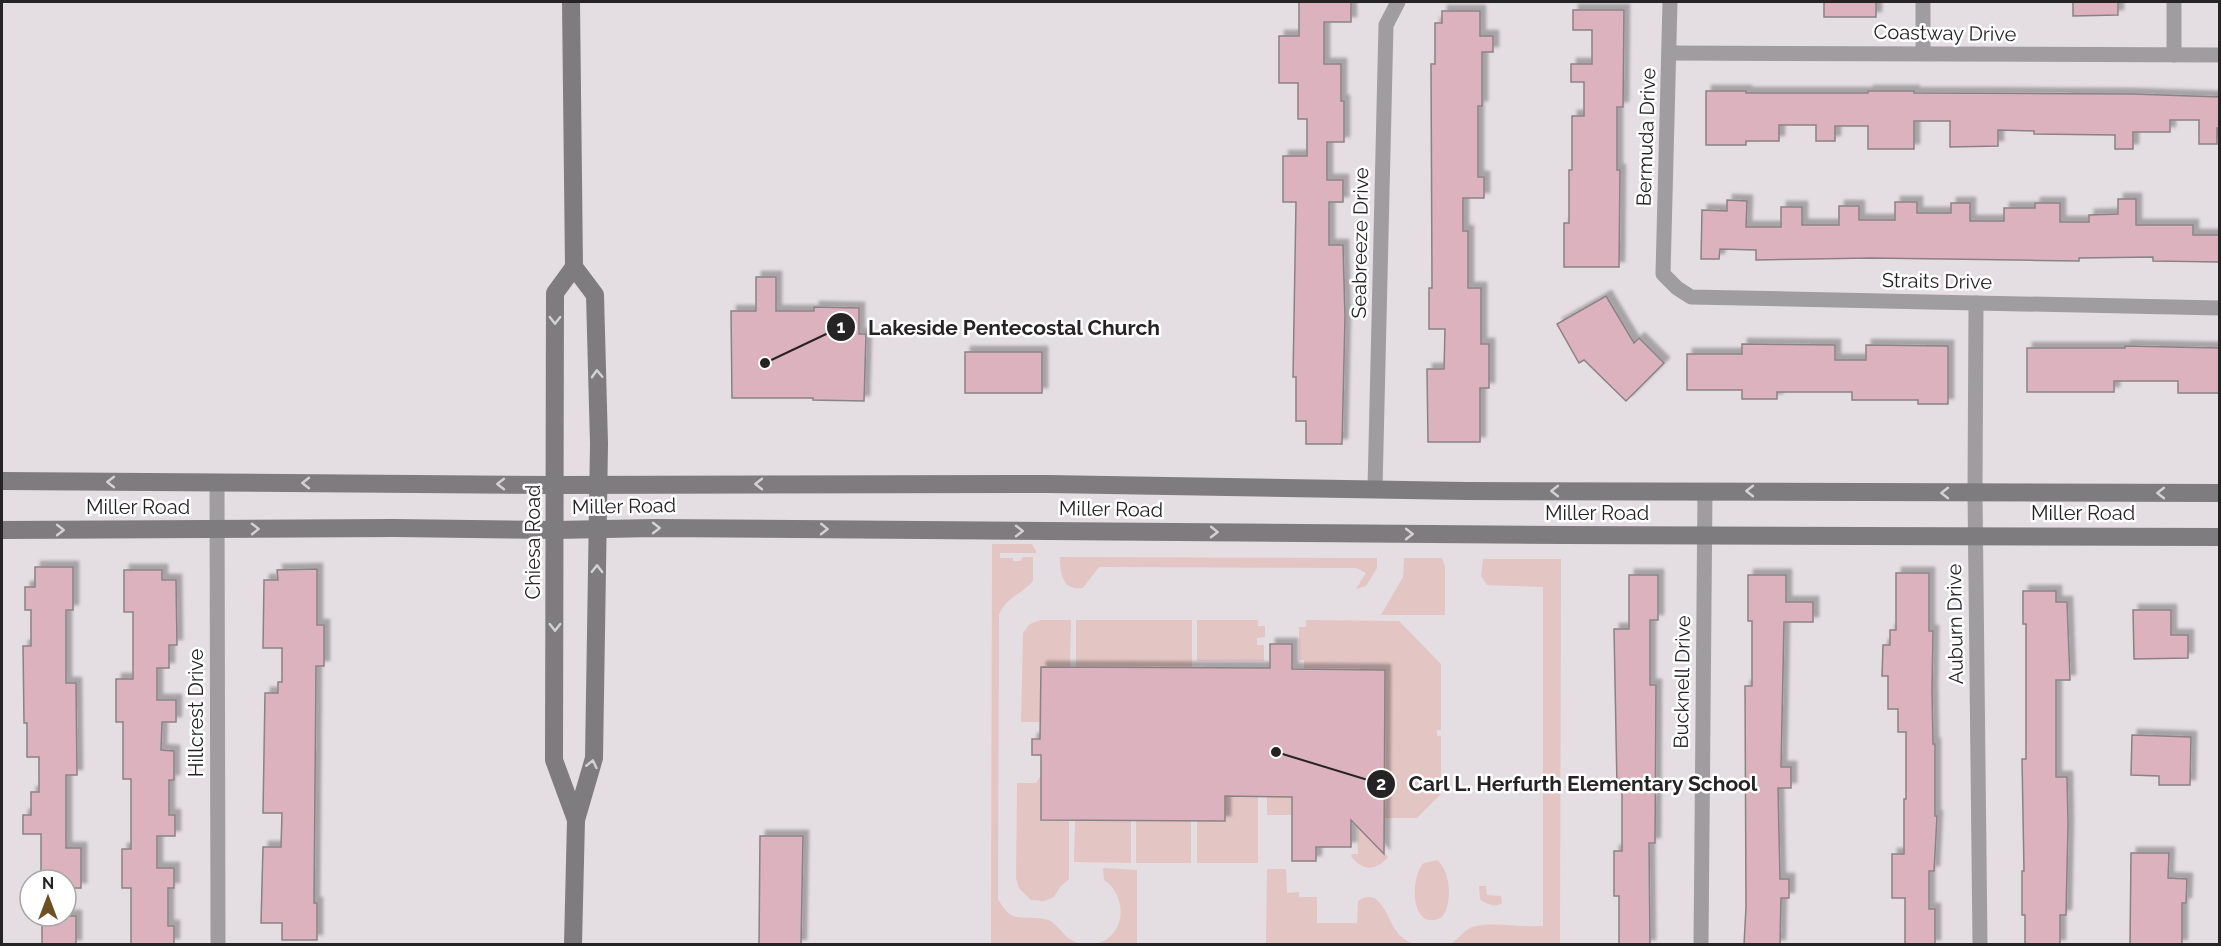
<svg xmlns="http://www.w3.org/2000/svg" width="2221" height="946" font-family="Raleway,sans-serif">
  <defs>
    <filter id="shadow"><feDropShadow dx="5.5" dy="-5.5" stdDeviation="1.5" flood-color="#0004"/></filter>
  </defs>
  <rect width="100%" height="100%" fill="#e4dee2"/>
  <g fill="#e3c5c4">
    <path d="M992,544H1032L1037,553H1000V558H1013V561H1020L1023,557H1033V581C1022,594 1005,598 999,615L998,899C1012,925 1021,915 1045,919C1063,923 1061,946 1093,944C1125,940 1130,898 1104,880L1103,868L1137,870V944H991Z"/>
    <path d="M1060,557L1377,558V568L1366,586L1356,589L1366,573L1356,568L1099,567L1083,588C1062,591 1060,573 1060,557Z"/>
    <path d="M1404,558H1442L1445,566V615H1381L1403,577Z"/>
    <path d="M1483,559H1561L1560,944H1450C1458,940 1464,930 1472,927C1494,921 1521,928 1543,926V587L1487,585L1481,576Z"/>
    <path d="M1040,620H1071L1070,668L1041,667L1040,722H1021L1023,633L1030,624Z"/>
    <rect x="1076" y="620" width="116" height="48"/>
    <path d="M1197,620H1258V626H1265V637L1257,638V645H1264V661H1197Z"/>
    <path d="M1306,620L1399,621L1441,664V730H1437V736H1441V794L1417,818H1364L1384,813L1385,670L1304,669V660H1299V627H1306Z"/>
    <path d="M1041,775V820L1069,821V879L1060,887L1054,897L1044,901L1031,900L1019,888L1016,878L1017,783H1036Z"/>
    <path d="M1225,796H1258V863H1197V821H1225Z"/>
    <path d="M1267,796L1292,797V815H1267Z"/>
    <path d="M1075,821H1131V863L1074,862Z"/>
    <rect x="1136" y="821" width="55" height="42"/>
    <path d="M1357,827L1388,857C1375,872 1362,871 1351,856L1352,854H1358Z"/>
    <path d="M1437,860C1451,871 1453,906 1441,918C1409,932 1410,875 1424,863Z"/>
    <path d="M1267,869H1286L1287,893L1299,892V897H1317V923H1357L1358,901C1379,886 1387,917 1395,929C1399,936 1406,941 1414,944H1266Z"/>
    <path d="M1479,886H1486L1487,895L1501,896L1502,903C1495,908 1486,904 1480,899Z"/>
  </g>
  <g fill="#dcb2be" stroke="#8a8284" stroke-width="1.5" filter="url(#shadow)">
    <path d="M1299,2H1351V22H1324V64H1341V101H1344V142H1327V180H1343V202H1329V245H1343L1345,317L1342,444H1306V421H1296V377H1293L1296,202H1283V156H1307V119H1298V83H1279V36H1299Z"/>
    <rect x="1824" y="2" width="52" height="15"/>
    <path d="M2073,2H2118V15L2073,16Z"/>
    <path d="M1573,10H1624L1623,107H1617V170H1620L1619,267H1564V223H1569V170H1572V116H1584V82H1571V64H1592V30H1573Z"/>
    <path d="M1442,11H1480V36H1493V52H1482V106H1478V177H1484V198H1463V231H1468V288H1481V344H1489V388H1480V442H1428L1427,369H1444L1445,329H1429V288H1432L1431,64H1435V23H1442Z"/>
    <path d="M1706,91H1746V93H1868V91H1914V93L2133,94L2220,97V128H2217V144H2199V120H2170V132H2133V149H2115V135L2034,134V131L1998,130V146L1950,147V121H1914V149H1868V126H1835V141H1816V125H1779V141H1746V145H1706Z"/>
    <path d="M2118,199H2136V225H2193V235H2220V262L2153,261V257L2079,258V261L1871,258L1756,260V250L1720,249L1719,259H1701L1702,210L1727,211V200L1747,201L1746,227H1781V207H1802V225H1839V206H1859V220H1895V202H1917V213H1951V203H1970V221H2004V208H2035V203H2060V222H2089V215L2118,214Z"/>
    <path d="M756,277H776V311H814V307L859,308V334H866L864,401L813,400V398H732L731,311H756Z"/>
    <path d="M1606,296L1634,343L1639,338L1664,363L1626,401L1584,360L1579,363L1557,324Z"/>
    <path d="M1742,344L1835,345V360H1866V345L1948,346V404H1918V400H1852V392H1777V399H1742V390H1687V354H1742Z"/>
    <path d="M2125,346L2219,348V393H2178V381H2114V392H2027V348H2125Z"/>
    <rect x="965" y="352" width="77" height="41"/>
    <path d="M35,567H73V610H66V683H76L77,775H66V848H81V888H66V880H41V834H23V815H31V792H39V757H27V723H24L23,646H31V610H25V587H35Z"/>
    <path d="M317,569V625H324V666H316L314,903H317V940H282V923H261L263,847H281L282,813H263L265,693H278V682H282V648H263L264,580H278L277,570Z"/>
    <path d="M124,570H162V580H176L177,645H169V668H157V700H176V722H162L161,750L174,751V780H169V815H175V836H157V868H174V888H168V926H174V944H131V888H122V849H131V779H123V722H116V679H133V612H124Z"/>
    <path d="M1896,573H1929V631H1933L1932,690L1933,744H1935V816H1937L1934,871H1929V909H1935V945H1905V898H1892V854H1904V799H1906V732H1898V709H1888V676H1882L1883,645H1890V630H1896Z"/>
    <path d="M1629,575H1658V620H1650V685H1656L1655,843H1649L1650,945H1619V896H1614V851H1622V787H1617L1614,629H1629Z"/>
    <path d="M1748,575H1786V602H1813V622H1784L1781,767H1791V788H1778L1780,879H1789V898H1781L1780,945H1744L1746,907L1745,686H1752V621H1748Z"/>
    <path d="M2023,591H2056V602H2067L2070,680H2056V777H2067L2068,824L2066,915H2060V945H2025V915H2022V871H2024L2022,759H2026V624H2023Z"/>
    <path d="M2133,610H2171V635H2188V658L2134,659Z"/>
    <path d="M1270,644H1292V669L1385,670L1384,854L1351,820V847H1316V861H1292V797L1225,796V821L1041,820V755H1032V739H1040L1041,667L1270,668Z"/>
    <path d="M2132,735L2191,737L2190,785H2159V776L2131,775Z"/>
    <path d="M760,836H803L801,945H759Z"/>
    <path d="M2131,853H2169L2168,878L2187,879L2186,903H2182V945H2130Z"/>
    <rect x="42" y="916" width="34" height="29"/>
  </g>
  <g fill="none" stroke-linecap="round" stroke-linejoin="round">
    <g stroke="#9f9d9f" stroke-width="15">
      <path d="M1670,2L1663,274L1677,288L1691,297L2220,308"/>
      <path d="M1923,2V53"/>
      <path d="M1670,53L2220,55"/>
      <path d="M2174,55V2"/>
      <path d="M1976,303L1975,493L1980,944"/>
      <path d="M217,482L218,944"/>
      <path d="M1375,489L1386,25L1398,2"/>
      <path d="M1701,944L1705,491"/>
    </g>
    <g stroke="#7f7c80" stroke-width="18">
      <path d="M571,2L574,267L555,293L554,760L576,820"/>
      <path d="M2,481L556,485L1048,484L1466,491L2220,493"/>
      <path d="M2,530L394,528L556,530L654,528L1564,535L2220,537"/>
      <path d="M573,944L576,820L594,758L599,444L595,295L574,267"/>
    </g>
  </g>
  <defs><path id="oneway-chevron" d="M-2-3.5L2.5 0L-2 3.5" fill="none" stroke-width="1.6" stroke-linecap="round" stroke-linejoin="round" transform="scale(1.5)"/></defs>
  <g stroke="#d2d1d3">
    <use href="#oneway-chevron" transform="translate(555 320) rotate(90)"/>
    <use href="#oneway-chevron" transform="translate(597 374) rotate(-92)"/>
    <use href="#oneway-chevron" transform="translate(111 482) rotate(-180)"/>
    <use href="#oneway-chevron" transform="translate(306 483) rotate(-180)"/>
    <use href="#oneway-chevron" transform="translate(501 484) rotate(-180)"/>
    <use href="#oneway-chevron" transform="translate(759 484) rotate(180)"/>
    <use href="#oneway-chevron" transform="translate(1555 491) rotate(-180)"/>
    <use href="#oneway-chevron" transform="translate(1750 491) rotate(-180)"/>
    <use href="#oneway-chevron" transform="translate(1945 493) rotate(-180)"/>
    <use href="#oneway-chevron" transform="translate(2161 493) rotate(-180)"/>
    <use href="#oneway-chevron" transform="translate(656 528)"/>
    <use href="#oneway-chevron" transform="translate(255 529) rotate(-1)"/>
    <use href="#oneway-chevron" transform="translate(824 529) rotate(1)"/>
    <use href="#oneway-chevron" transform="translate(60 530)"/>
    <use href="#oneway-chevron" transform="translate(1019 531)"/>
    <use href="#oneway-chevron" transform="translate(1214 532) rotate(1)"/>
    <use href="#oneway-chevron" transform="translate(1409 534)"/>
    <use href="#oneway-chevron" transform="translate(597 569) rotate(-89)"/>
    <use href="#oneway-chevron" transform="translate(555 627) rotate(90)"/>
    <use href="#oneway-chevron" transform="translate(592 764) rotate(-77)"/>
  </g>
  <g text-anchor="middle" stroke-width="5" stroke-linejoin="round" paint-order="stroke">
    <g font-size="20" fill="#262325" stroke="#fff">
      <text transform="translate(1945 33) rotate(1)" y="7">Coastway Drive</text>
      <text transform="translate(1646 137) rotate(-88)" y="7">Bermuda Drive</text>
      <text transform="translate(1360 243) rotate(-89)" y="7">Seabreeze Drive</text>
      <text transform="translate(1937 281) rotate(1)" y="7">Straits Drive</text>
      <text transform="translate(624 506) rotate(-1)" y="7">Miller Road</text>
      <text x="138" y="514">Miller Road</text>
      <text transform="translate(1111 509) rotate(1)" y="7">Miller Road</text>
      <text x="1597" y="520">Miller Road</text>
      <text x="2083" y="520">Miller Road</text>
      <text transform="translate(533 542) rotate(-90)" y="7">Chiesa Road</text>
      <text transform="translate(1955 624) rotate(-91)" y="7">Auburn Drive</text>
      <text transform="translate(1682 682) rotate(-89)" y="7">Bucknell Drive</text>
      <text transform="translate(196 713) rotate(-90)" y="7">Hillcrest Drive</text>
    </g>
  </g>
  <path fill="none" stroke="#262325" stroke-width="2" d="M765 363L841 327M1276 752L1381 784"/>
  <g fill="#262325" stroke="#fff" stroke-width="2">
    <circle cx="765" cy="363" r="6"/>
    <circle cx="1276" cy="752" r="6"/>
    <circle cx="841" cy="327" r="15"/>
    <circle cx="1381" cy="784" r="15"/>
  </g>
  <g font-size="18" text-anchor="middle" font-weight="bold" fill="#fff">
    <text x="841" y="333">1</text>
    <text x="1381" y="790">2</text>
  </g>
  <g font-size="21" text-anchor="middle" font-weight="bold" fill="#262325" stroke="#fff" stroke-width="5" stroke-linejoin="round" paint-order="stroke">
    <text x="1014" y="335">Lakeside Pentecostal Church</text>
    <text x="1583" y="791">Carl L. Herfurth Elementary School</text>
  </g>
  <rect width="2221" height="946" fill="none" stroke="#262325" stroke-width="6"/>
  <g transform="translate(48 898)"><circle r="28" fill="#ffffff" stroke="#a8a7a8" stroke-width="1.5"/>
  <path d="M0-4.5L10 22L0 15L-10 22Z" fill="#6c5124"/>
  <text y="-9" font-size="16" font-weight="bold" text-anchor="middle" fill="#262325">N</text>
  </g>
</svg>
